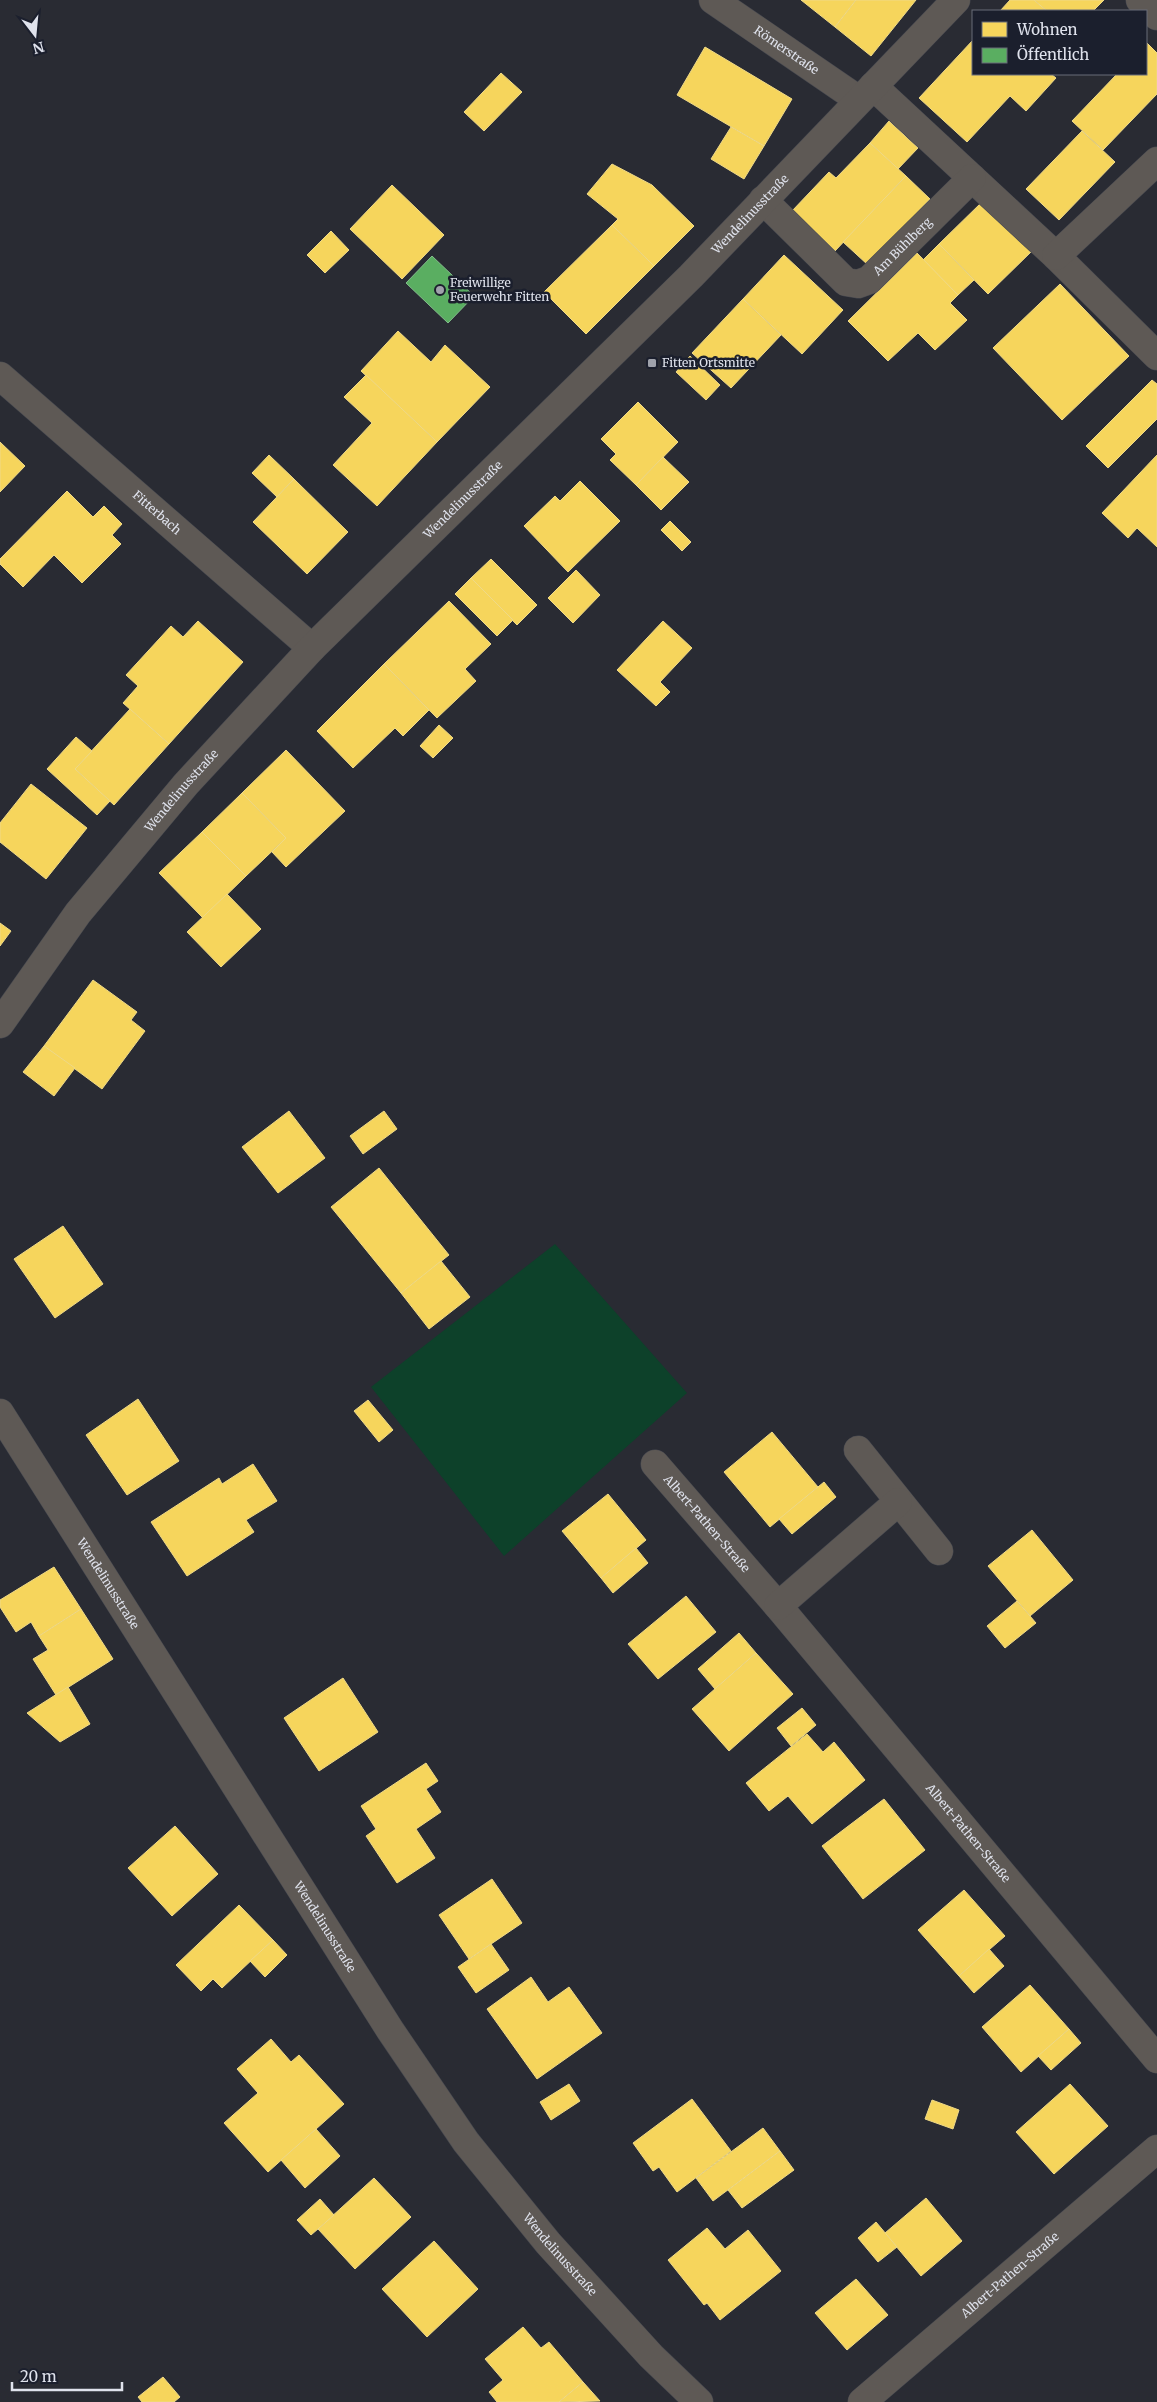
<svg xmlns="http://www.w3.org/2000/svg" width="1157" height="2402" font-family="Merriweather,serif">
  <rect width="100%" height="100%" fill="#292b33"/>
  <path fill="#0d412a" d="M555,1244L687,1393L504,1556L371,1387Z"/>
  <g fill="#f6d55c" stroke="#efd987">
    <path d="M801,0H856L835,27Z"/>
    <path d="M856,0H916L871,56L835,27Z"/>
    <path d="M1010,0H1034L1047,11H1000Z"/>
    <path d="M1034,0H1104L1093,11H1047Z"/>
    <path d="M973,40V74H1051L1056,78L1026,111L1010,96L967,142L919,98Z"/>
    <path d="M1146,42L1157,53V94L1103,150L1072,121L1117,74H1146Z"/>
    <path d="M705,47L792,99L764,146L677,95Z"/>
    <path d="M501,73L522,92L484,131L464,112Z"/>
    <path d="M889,121L918,148L898,169L870,143Z"/>
    <path d="M731,127L764,146L744,179L711,159Z"/>
    <path d="M1082,131L1115,162L1059,220L1026,189Z"/>
    <path d="M870,143L906,176L835,251L792,211L829,172L836,178Z"/>
    <path d="M612,164L652,185L694,226L654,266L612,225L618,219L587,194Z"/>
    <path d="M906,176L930,199L868,265L843,242Z"/>
    <path d="M392,185L444,235L402,279L350,229Z"/>
    <path d="M983,201L1032,251L988,294L939,244Z"/>
    <path d="M612,225L654,266L586,334L544,292Z"/>
    <path d="M331,231L349,250L325,273L307,255Z"/>
    <path d="M939,244L974,280L958,295L923,260Z"/>
    <path d="M917,253L958,295L950,303L967,320L935,350L918,333L888,361L848,321Z"/>
    <path d="M784,255L843,310L802,354L743,299Z"/>
    <path d="M1060,284L1129,356L1062,420L993,348Z"/>
    <path d="M743,299L781,335L731,388L692,353Z"/>
    <path d="M398,331L431,362L445,345L490,387L437,442L361,371Z"/>
    <path d="M690,356L720,385L706,400L676,372Z"/>
    <path d="M366,375L437,442L377,506L333,465L372,423L344,397Z"/>
    <path d="M1152,380L1157,384V419L1108,468L1086,446Z"/>
    <path d="M638,402L678,442L636,485L610,460L616,454L601,439Z"/>
    <path d="M0,442L25,466L0,492Z"/>
    <path d="M269,455L294,479L277,497L252,473Z"/>
    <path d="M1157,455V547L1137,528L1128,538L1102,513Z"/>
    <path d="M663,457L689,482L661,510L636,485Z"/>
    <path d="M294,479L348,532L307,574L253,522Z"/>
    <path d="M580,481L620,521L568,572L524,526L555,496L560,501Z"/>
    <path d="M67,491L93,517L104,506L122,524L112,535L121,544L82,583L54,555L23,587L0,564V559Z"/>
    <path d="M670,521L691,542L682,551L661,530Z"/>
    <path d="M491,559L537,605L517,625L471,578Z"/>
    <path d="M576,570L600,595L573,623L548,598Z"/>
    <path d="M471,578L513,620L497,636L455,594Z"/>
    <path d="M449,601L491,644L465,669L476,681L437,718L384,664Z"/>
    <path d="M198,621L243,662L169,744L123,703L138,686L126,675L171,626L183,637Z"/>
    <path d="M663,621L692,648L660,682L670,692L656,706L617,670Z"/>
    <path d="M384,664L429,710L403,736L395,728L353,768L317,731Z"/>
    <path d="M130,709L169,744L114,805L75,769Z"/>
    <path d="M439,725L453,738L433,758L420,746Z"/>
    <path d="M76,737L92,751L75,769L110,801L97,815L47,769Z"/>
    <path d="M286,750L345,811L286,867L272,852L286,838L242,793Z"/>
    <path d="M31,784L87,828L46,879L0,842V823Z"/>
    <path d="M242,793L286,838L246,876L202,832Z"/>
    <path d="M202,832L246,876L203,918L159,873Z"/>
    <path d="M227,894L261,929L221,967L187,932Z"/>
    <path d="M0,923L11,931L0,946Z"/>
    <path d="M93,980L137,1012L131,1020L145,1031L102,1089L44,1046Z"/>
    <path d="M44,1046L75,1068L54,1096L23,1072Z"/>
    <path d="M289,1111L325,1158L278,1193L242,1147Z"/>
    <path d="M384,1111L397,1129L363,1154L350,1136Z"/>
    <path d="M379,1168L449,1255L401,1293L331,1207Z"/>
    <path d="M63,1226L103,1284L55,1318L14,1259Z"/>
    <path d="M441,1261L470,1297L429,1329L401,1293Z"/>
    <path d="M138,1399L179,1461L127,1495L86,1435Z"/>
    <path d="M368,1400L393,1430L379,1442L354,1411Z"/>
    <path d="M772,1432L818,1487L770,1527L724,1472Z"/>
    <path d="M253,1464L277,1501L246,1520L254,1532L187,1576L151,1522L219,1478L222,1484Z"/>
    <path d="M824,1482L836,1497L792,1534L779,1519Z"/>
    <path d="M608,1494L646,1540L601,1578L562,1531Z"/>
    <path d="M1032,1530L1073,1580L1030,1616L988,1566Z"/>
    <path d="M636,1548L648,1563L613,1593L601,1578Z"/>
    <path d="M54,1567L81,1609L39,1636L31,1622L16,1632L0,1607V1600Z"/>
    <path d="M686,1596L716,1632L658,1679L628,1644Z"/>
    <path d="M1017,1601L1036,1623L1005,1648L987,1626Z"/>
    <path d="M81,1609L113,1659L56,1695L33,1659L48,1650L39,1636Z"/>
    <path d="M739,1633L756,1653L715,1689L698,1669Z"/>
    <path d="M756,1653L793,1694L729,1751L692,1709Z"/>
    <path d="M343,1678L378,1732L319,1771L284,1718Z"/>
    <path d="M68,1687L90,1724L60,1742L27,1713Z"/>
    <path d="M802,1708L816,1725L791,1746L777,1728Z"/>
    <path d="M807,1734L823,1752L834,1742L865,1780L812,1824L788,1796L769,1811L746,1783Z"/>
    <path d="M426,1763L438,1781L426,1789L441,1812L416,1829L435,1858L397,1883L366,1836L376,1829L361,1806Z"/>
    <path d="M884,1799L925,1850L863,1899L822,1846Z"/>
    <path d="M175,1826L218,1874L172,1916L128,1868Z"/>
    <path d="M492,1879L522,1923L469,1959L439,1915Z"/>
    <path d="M964,1890L1005,1936L959,1976L918,1930Z"/>
    <path d="M239,1905L273,1940L222,1988L213,1979L201,1991L176,1965Z"/>
    <path d="M273,1940L287,1955L265,1977L250,1961Z"/>
    <path d="M491,1944L509,1970L476,1993L458,1967Z"/>
    <path d="M989,1949L1004,1966L974,1993L959,1976Z"/>
    <path d="M531,1977L548,2002L569,1987L602,2033L537,2079L487,2009Z"/>
    <path d="M1030,1985L1069,2029L1021,2072L982,2027Z"/>
    <path d="M1069,2029L1081,2043L1051,2070L1038,2056Z"/>
    <path d="M271,2039L291,2062L299,2055L344,2104L268,2172L224,2123L258,2093L237,2069Z"/>
    <path d="M569,2084L580,2101L551,2120L540,2102Z"/>
    <path d="M1070,2084L1108,2126L1054,2174L1016,2132Z"/>
    <path d="M692,2099L731,2151L677,2192L659,2167L653,2171L633,2143Z"/>
    <path d="M932,2100L959,2110L953,2129L925,2119Z"/>
    <path d="M763,2128L780,2151L713,2201L696,2178Z"/>
    <path d="M316,2129L340,2156L305,2188L281,2160Z"/>
    <path d="M780,2151L794,2170L742,2208L728,2190Z"/>
    <path d="M374,2178L411,2217L355,2269L318,2229Z"/>
    <path d="M926,2198L962,2241L921,2276L885,2233Z"/>
    <path d="M320,2199L334,2215L311,2235L297,2220Z"/>
    <path d="M876,2222L897,2247L878,2262L858,2238Z"/>
    <path d="M707,2228L725,2249L748,2230L781,2271L720,2320L707,2303L704,2305L668,2260Z"/>
    <path d="M434,2241L478,2289L427,2337L382,2289Z"/>
    <path d="M856,2279L888,2315L847,2350L815,2313Z"/>
    <path d="M523,2327L541,2348L549,2342L583,2382L559,2402H497L489,2392L503,2380L485,2359Z"/>
    <path d="M163,2377L180,2397L174,2402H142L138,2397Z"/>
    <path d="M583,2382L600,2401L559,2402Z"/>
  </g>
  <path fill="#5aae61" stroke="#82be8b" d="M432,256L474,296L448,323L406,283Z"/>
  <g fill="none" stroke-linecap="round" stroke-linejoin="round">
    <g stroke="#474950" stroke-width="29">
      <g id="minor">
        <path id="s1" d="M713,0L859,100"/>
        <path d="M1140,0L1157,16"/>
        <path d="M873,86L1056,256L1157,356"/>
        <path id="s2" d="M763,200L846,282L858,284L869,280L972,178"/>
        <path d="M1056,256L1157,161"/>
        <path id="s3" d="M0,376L312,648"/>
        <path id="s4" d="M0,1024L78,913L186,784L312,648L691,276L956,0"/>
        <path id="s5" d="M0,1413L390,2030L466,2142L548,2243L651,2356L699,2402"/>
        <path d="M858,1450L939,1551"/>
        <path id="s6" d="M655,1464L778,1606L1157,2059"/>
        <path d="M778,1606L898,1502"/>
        <path id="s7" d="M862,2402L1157,2149"/>
      </g>
    </g>
    <use href="#minor" stroke="#5e5955" stroke-width="28"/>
  </g>
  <g fill="#9fa2ab" stroke="#1b1f2d" stroke-width="2">
    <circle cx="440" cy="290" r="5"/>
    <rect x="647" y="358" width="10" height="10" rx="2.5"/>
  </g>
  <g text-anchor="middle" stroke-width="5" stroke-linejoin="round" paint-order="stroke">
    <g font-size="12" fill="#dfe2ec" stroke="#1b1f2d">
      <text dy="4" stroke="none"><textPath href="#s1" startOffset="89">Römerstraße</textPath></text>
      <text dy="4" stroke="none"><textPath href="#s4" startOffset="1106">Wendelinusstraße</textPath></text>
      <text dy="4" stroke="none"><textPath href="#s2" startOffset="188">Am Bühlberg</textPath></text>
      <text dy="4" stroke="none"><textPath href="#s4" startOffset="701">Wendelinusstraße</textPath></text>
      <text dy="4" stroke="none"><textPath href="#s3" startOffset="208">Fitterbach</textPath></text>
      <text dy="4" stroke="none"><textPath href="#s4" startOffset="296">Wendelinusstraße</textPath></text>
      <text dy="4" stroke="none"><textPath href="#s6" startOffset="79">Albert-Pathen-Straße</textPath></text>
      <text dy="4" stroke="none"><textPath href="#s5" startOffset="202">Wendelinusstraße</textPath></text>
      <text dy="4" stroke="none"><textPath href="#s6" startOffset="484">Albert-Pathen-Straße</textPath></text>
      <text dy="4" stroke="none"><textPath href="#s5" startOffset="608">Wendelinusstraße</textPath></text>
      <text dy="4" stroke="none"><textPath href="#s5" startOffset="1012">Wendelinusstraße</textPath></text>
      <text dy="4" stroke="none"><textPath href="#s7" startOffset="195">Albert-Pathen-Straße</textPath></text>
    </g>
    <g font-size="12" fill="#dfe2ec" stroke="#1b1f2d" text-anchor="start">
      <text x="450" y="287">Freiwillige<tspan x="450" dy="14">Feuerwehr Fitten</tspan></text>
      <text x="662" y="367">Fitten Ortsmitte</text>
    </g>
  </g>
  <rect x="972" y="10" width="175" height="65" fill="#1b1f2d" stroke="#696d79"/>
  <rect x="982" y="22" width="25" height="15" fill="#f6d55c" stroke="#696d79"/>
  <text x="1017" y="35" font-size="15" fill="#dfe2ec">Wohnen</text>
  <rect x="982" y="48" width="25" height="15" fill="#5aae61" stroke="#696d79"/>
  <text x="1017" y="60" font-size="15" fill="#dfe2ec">Öffentlich</text>
  <g transform="translate(35 35) rotate(164)" stroke="#1b1f2d" stroke-width="4" paint-order="stroke">
  <path d="M0-4L9 19L0 12L-9 19Z" fill="#dfe2ec"/>
  <text y="-8" font-size="14" font-weight="bold" text-anchor="middle" fill="#dfe2ec">N</text>
  </g>
  <path d="M12 2382v8h110v-8" fill="none" stroke="#dfe2ec" stroke-width="2.5"/>
  <text x="20" y="2382" font-size="15" fill="#dfe2ec" stroke="#1b1f2d" stroke-width="4" paint-order="stroke">20 m</text>
</svg>
